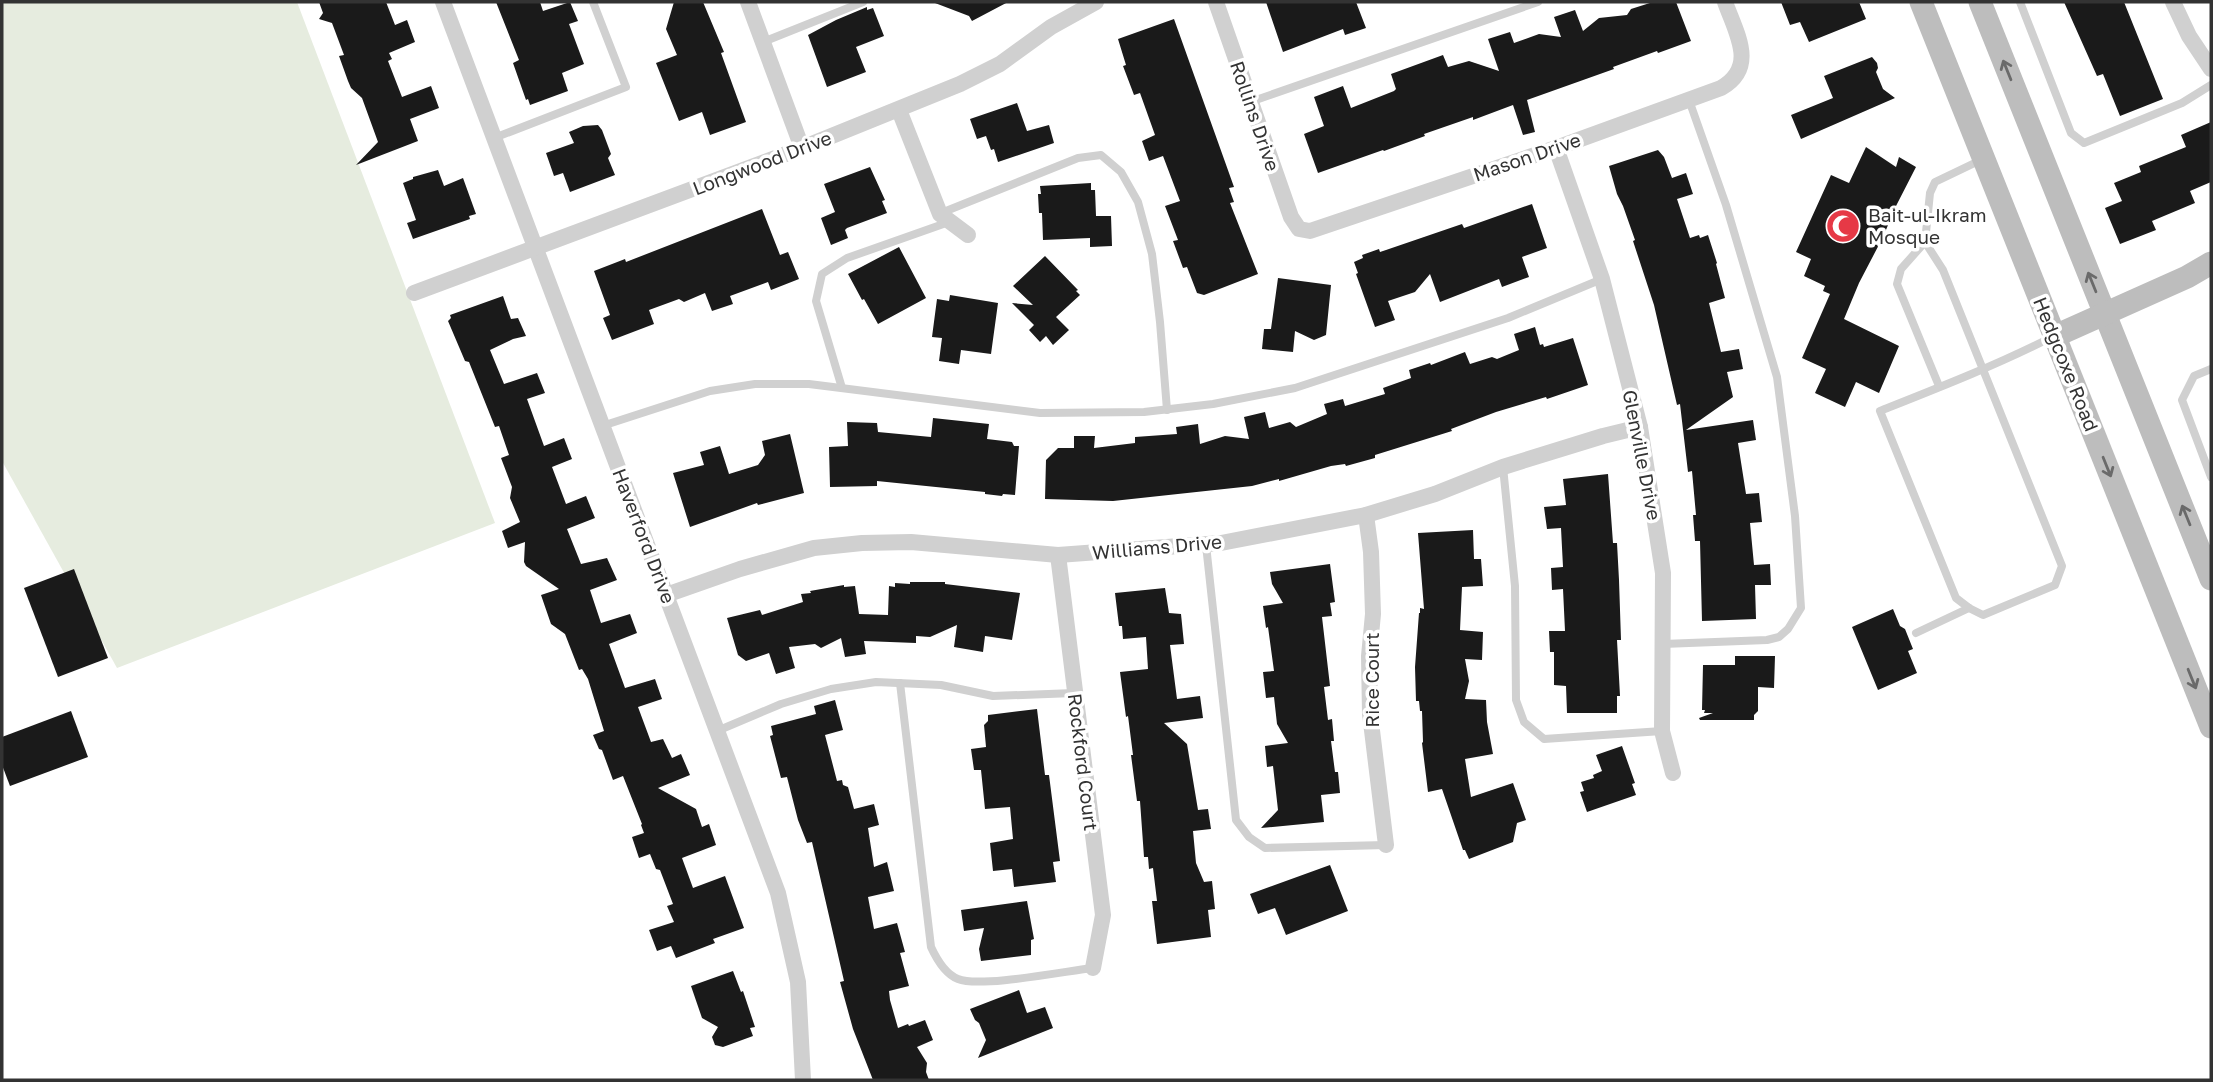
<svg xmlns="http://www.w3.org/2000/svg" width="2213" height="1082" font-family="'Golos Text',sans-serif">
  <rect width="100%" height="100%" fill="#fff"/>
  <path fill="#e6ecdf" d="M2,2H297L495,523L117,668L2,461Z"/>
  <g fill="#1a1a1a">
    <path d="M319,2H386L395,25L407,20L415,42L389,53L392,59L388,61L402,97L431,86L439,108L410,119L418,141L356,165L378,142L362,98L351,88L348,81L339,56L344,55L332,23L319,19L323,13Z"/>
    <path d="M496,2H540L543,11L570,2L578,21L569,24L584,64L562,73L568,91L530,105L528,99L526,100L513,63L519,60Z"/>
    <path d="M674,2H703L724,52L721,53L746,122L710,135L702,112L679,121L656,63L677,55L666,29Z"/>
    <path d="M936,2H1008L972,21L969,16L935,3Z"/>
    <path d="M1266,2H1356L1366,28L1345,35L1343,29L1283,52Z"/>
    <path d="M1653,2H1676L1691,41L1658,53L1657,51L1613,67L1614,69L1527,100L1535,132L1523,135L1513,105L1473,120V117L1424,134L1425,136L1384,151L1383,150L1318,173L1304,134L1324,126L1314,97L1343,86L1351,108L1394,91L1396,89L1391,74L1443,55L1448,67L1469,61L1499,71L1488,39L1510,32L1514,43L1539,34L1561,37L1554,17L1575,10L1583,31L1599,18L1627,15L1631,9Z"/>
    <path d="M1781,2H1859L1866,19L1809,42L1800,22L1790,25Z"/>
    <path d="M2064,2H2124L2163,99L2120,116L2103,74L2097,76Z"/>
    <path d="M867,7V10L873,8L884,36L856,47L866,72L827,87L808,35L836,20Z"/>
    <path d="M1174,19L1234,187L1229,188L1234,202L1230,203L1258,274L1204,295L1197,293L1187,267L1183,268L1173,241L1178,240L1165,206L1180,201L1163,156L1149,161L1142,141L1155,135L1140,93L1134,95L1123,66L1126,65L1118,39Z"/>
    <path d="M1872,57L1877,63L1878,68L1876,72L1883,89L1895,98L1801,139L1791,115L1833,98L1824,76Z"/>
    <path d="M1017,103L1027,131L1049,125L1054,143L998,162L994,149L991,150L986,136L977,139L970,119Z"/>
    <path d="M2211,122V182L2190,191L2195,203L2152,221L2156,230L2120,244L2105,208L2122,201L2114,183L2141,172L2139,166L2186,147L2181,135Z"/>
    <path d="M598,125L602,130L611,154L608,158L615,175L570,192L563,173L554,176L546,153L574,143L569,132L583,126Z"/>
    <path d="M1866,147L1896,167L1899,157L1916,167L1896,206L1883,237L1859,283L1844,319L1899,346L1879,393L1856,382L1845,407L1815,393L1826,369L1802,358L1830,294L1823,291L1825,286L1804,276L1811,259L1796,252L1831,175L1849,183Z"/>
    <path d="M1658,150L1664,157L1672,178L1686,173L1693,194L1677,199L1690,238L1699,235L1700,238L1708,235L1717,263L1716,264L1725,298L1709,303L1721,352L1739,349L1743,369L1727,372L1733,397L1686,430L1753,420L1756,440L1738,443L1746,494L1759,493L1762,522L1750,523L1754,565L1770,564L1771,585H1755L1756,619L1702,621L1700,541H1695L1693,515H1696L1692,471L1688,472L1680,404L1677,405L1654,305L1633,241L1635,240L1623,206L1617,194L1609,166Z"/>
    <path d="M870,167L885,200L882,201L887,213L847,228L845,230L848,238L831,245L821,218L835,212L824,184Z"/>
    <path d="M438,170L444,186L463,178L476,214L469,216L470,219L413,239L407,223L416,220L403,183L413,179V177Z"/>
    <path d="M1091,183V190H1095L1096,216H1111L1112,246L1090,247V238L1043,240L1042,213H1039L1038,194H1041L1040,186Z"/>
    <path d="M1532,204L1547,248L1522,257L1529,277L1502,287L1499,279L1440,302L1430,274L1415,292L1388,301L1395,320L1375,327L1356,274L1358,273L1354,262L1363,258L1362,255L1379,249L1380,252L1386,250L1462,224L1464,228Z"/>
    <path d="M762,209L780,255L788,252L799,279L771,290L768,282L730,296L733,304L712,311L705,293L684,302L679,299L649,310L654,324L612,340L603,318L610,315L594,271L625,259L626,262Z"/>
    <path d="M899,247L926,298L878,324L864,299L862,300L848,274Z"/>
    <path d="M1045,256L1078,290L1076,291L1080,295L1056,317L1069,330L1053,345L1046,336L1040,342L1029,330L1034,325L1012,303L1033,305L1013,286Z"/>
    <path d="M1278,278L1331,285L1326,335L1314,340L1295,331L1293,352L1262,349L1264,329H1271Z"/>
    <path d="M950,295L998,303L991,354L961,350L959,364L939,361L942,338L932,337L937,299L949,301Z"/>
    <path d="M503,296L511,319L518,318L526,336L513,339L490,350L504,384L537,373L545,393L527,399L544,446L564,438L572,459L552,467L566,504L586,496L595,518L567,529L581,564L607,558L617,580L590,590L601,623L630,614L637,633L609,644L625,688L655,679L662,699L638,707L651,742L663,739L672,758L681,754L690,775L658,788L696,809L702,827L709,824L716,845L682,858L693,888L725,876L744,928L713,939L715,943L676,958L671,946L657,951L649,930L674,922L667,906L673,904L660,870L656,869L650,854L639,858L632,837L644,833L641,825L642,824L623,776L613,780L602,750L599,749L593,735L604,731L588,679L582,669L579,670L565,634L551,624L541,595L559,589L526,566L524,562L525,542L508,548L502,531L520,522L510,498L512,487L501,458L509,455L499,426L495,427L469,362L465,361L448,321L451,318L450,315Z"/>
    <path d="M1535,327L1540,345L1543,344L1544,347L1573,338L1588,385L1547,399L1546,397L1496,412L1451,429L1452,431L1375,455V458L1346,466L1345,464L1331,466L1279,481V479L1252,486L1113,501L1045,499L1046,460L1058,448H1074V436H1095L1094,448L1135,443V437L1177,434L1176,427L1198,424L1200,444L1225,436L1249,439L1244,417L1265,412L1269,428L1290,422L1296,427L1327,414L1324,404L1343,399L1345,406L1385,394L1383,388L1411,378L1409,370L1430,363L1431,365L1465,352L1470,364L1492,357L1497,359L1519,350L1514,334Z"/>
    <path d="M933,418L989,424L987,439L1012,442L1014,446H1019L1015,495L1003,494L1002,496L985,494V492L877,481V486L830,487L829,447L848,446L847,422L877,423L878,432L931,437Z"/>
    <path d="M790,434L804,493L758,505L757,503L690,527L673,473L704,465L700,452L720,446L729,474L758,465L765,455L762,441Z"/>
    <path d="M1608,474L1613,543H1617L1619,580L1621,640H1617L1620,696H1617V713H1567L1566,686L1554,685V652H1550L1549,631H1565L1563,589L1552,590L1551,568L1563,567L1561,528L1547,529L1544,507L1566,505L1563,479Z"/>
    <path d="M1473,530L1474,559H1481L1483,586L1462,587L1460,630L1483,632L1482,660L1465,659L1469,681L1465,699L1486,700L1487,722L1493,754L1465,759L1471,797L1513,783L1526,820L1517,823L1513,842L1469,859L1465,850H1463L1442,789L1428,792L1422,743L1423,742L1422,711H1420L1419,701H1416L1415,667L1419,613H1420V608L1424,609L1418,533Z"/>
    <path d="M1330,564L1335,602L1330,603L1332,616L1322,617L1330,686L1324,687L1328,720L1332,719L1334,741H1331L1335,772H1338L1340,793L1321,795L1324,822L1261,828L1278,810L1273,766L1267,767L1265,746L1288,743L1277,724L1274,697L1266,698L1263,672L1274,671L1268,627L1266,628L1263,606L1283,603L1272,584L1270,572Z"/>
    <path d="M74,569L108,658L58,677L24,588Z"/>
    <path d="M910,582H945V584L1020,593L1012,640L985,636L983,652L954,647L957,625L930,637L916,636V643L864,641L866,654L845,657L841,638L821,648L815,644L789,647L795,668L776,674L769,653L746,661L738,655L727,618L760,610L762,615L803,602L801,594L811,593L810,591L844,585V587L855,586L859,614L888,615L889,586L895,587V583L910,584Z"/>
    <path d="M1165,588L1169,613L1181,614L1184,644L1170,645L1177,699L1200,696L1203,718L1164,723L1187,744L1198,810L1208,809L1211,829L1193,831L1196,863L1204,882L1212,881L1215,909L1208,910L1211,937L1157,944L1152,901H1157L1153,868L1149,869L1148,857H1144L1140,801H1137L1131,755H1133L1128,716L1126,717L1120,672L1148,669L1146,637L1123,639L1122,626H1119L1115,593Z"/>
    <path d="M1893,609L1900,626L1905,629L1913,649L1908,651L1917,673L1878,690L1852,627Z"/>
    <path d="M1735,656H1775L1774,688L1758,687V711L1754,715V720H1700L1699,718L1713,713H1704L1705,710H1702L1703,665H1735Z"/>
    <path d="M835,700L843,730L825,735L837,781L842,780L843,785L848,787L854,809L874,804L879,825L868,828L874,867L887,862L894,891L868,897L874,929L897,923L905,952L900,953L909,986L889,991L890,1000L898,1028L908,1024L909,1026L925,1020L933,1040L917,1047L927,1063L926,1072L929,1080H873L853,1029L840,982L844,981L812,842L807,843L798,820L787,777L781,778L770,736L773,735L771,726L816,714L814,706Z"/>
    <path d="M1037,709L1045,775H1049L1060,861L1053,862L1056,882L1014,887L1012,869L993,871L990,843L1013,839L1010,807L985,809L981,770H974L971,749L986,747L984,725L988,721V715Z"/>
    <path d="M71,711L88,757L10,786L2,765V737Z"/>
    <path d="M1622,746L1635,783L1632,784L1636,795L1587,812L1580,792L1584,791L1581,782L1594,778L1593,775L1602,771L1596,755Z"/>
    <path d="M1330,865L1348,911L1286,935L1275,908L1258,914L1250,894Z"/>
    <path d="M1027,901L1034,939L1031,940V955L981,961L979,949L984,928L964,931L961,910Z"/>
    <path d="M733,971L741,992L743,991L755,1027L750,1028L753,1036L723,1047L715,1045L712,1037L718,1027L702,1018L691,986Z"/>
    <path d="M1019,990L1027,1013L1045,1007L1053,1028L978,1058L986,1040L979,1023L975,1020L970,1009Z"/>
  </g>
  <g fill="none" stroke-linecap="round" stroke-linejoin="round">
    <g stroke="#d0d0d0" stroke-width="8">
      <path d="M2020,2L2071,133L2084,143L2182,103L2211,85"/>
      <path d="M763,42L863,2"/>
      <path d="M1250,102L1538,2"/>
      <path d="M494,138L626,87L593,2"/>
      <path d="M941,213L1078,158L1101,155L1121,172L1138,202L1152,254L1160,322L1167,410"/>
      <path d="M1925,242L1943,270L2062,566L2055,585L1983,615L1969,608L1956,598L1880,411C1938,388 1997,365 2052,337"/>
      <path d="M2211,369L2194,376L2182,400L2211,477"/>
      <path d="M1939,386L1897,284L1901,269L1925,242L1930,193L1935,182L1983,159"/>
      <path d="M842,388L816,301L822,274L847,258L949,222"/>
      <path d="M602,426L710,391L755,384H809L1040,413L1144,412L1213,404L1295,388L1508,318L1602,279"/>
      <path d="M1503,467L1515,586L1516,700L1524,722L1544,739L1662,731"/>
      <path d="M1206,545L1236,820L1249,837L1265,848L1386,845"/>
      <path d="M1916,633L1969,608"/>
      <path d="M1663,644L1767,640L1779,637L1788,629L1801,608L1795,516L1777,377L1726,205L1689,100"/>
      <path d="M900,683L931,947C937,960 945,974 958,979C980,988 1066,971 1093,968"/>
      <path d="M717,731L781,704L831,689L876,682L941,685L993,696L1074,693"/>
    </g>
    <g stroke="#d0d0d0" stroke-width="16">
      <path d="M443,2L778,893L798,982L803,1080"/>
      <path d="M748,2L802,148"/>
      <path d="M1216,2L1291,217L1299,229L1310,231L1556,148L1721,88C1758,67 1736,33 1725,2"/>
      <path d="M2173,2L2189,36L2211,69"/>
      <path d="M899,110L940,214L968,235"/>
      <path d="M1556,148L1602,279L1640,427L1663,573L1662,731L1673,773"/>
      <path d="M414,293L802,148L960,84L1000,64L1051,27L1096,2"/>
      <path d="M1366,515L1371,552L1373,614L1369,656L1370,714L1386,845"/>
      <path d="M1058,555L1103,915L1093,968"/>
      <path d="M666,595L740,569L814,548L862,543L911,542L1058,555L1221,543L1366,515L1435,494L1503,467L1603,436L1640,427"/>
    </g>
    <g stroke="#bdbdbd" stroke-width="23">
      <path d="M1921,2L2211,727"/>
      <path d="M1980,2L2211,579"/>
      <path d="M2055,336L2187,277L2211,263"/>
    </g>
  </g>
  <defs><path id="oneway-shaft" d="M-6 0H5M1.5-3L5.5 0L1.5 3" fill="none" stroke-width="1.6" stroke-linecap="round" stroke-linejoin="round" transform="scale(1.75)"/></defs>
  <g stroke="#6a6a6a">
    <use href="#oneway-shaft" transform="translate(2007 70) rotate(-112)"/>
    <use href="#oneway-shaft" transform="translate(2092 282) rotate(-112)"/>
    <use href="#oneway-shaft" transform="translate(2107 467) rotate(68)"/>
    <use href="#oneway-shaft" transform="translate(2186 515) rotate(-112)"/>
    <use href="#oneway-shaft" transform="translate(2192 679) rotate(68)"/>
  </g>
  <defs>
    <g id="mosque-disc" transform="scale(1.75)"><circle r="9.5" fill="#e63946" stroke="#fff"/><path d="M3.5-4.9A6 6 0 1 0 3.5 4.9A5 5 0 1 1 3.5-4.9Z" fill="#fff"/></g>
  </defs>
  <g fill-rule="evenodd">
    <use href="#mosque-disc" x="1843" y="226"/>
  </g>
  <g text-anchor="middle" stroke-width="7" stroke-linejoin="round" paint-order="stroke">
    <g font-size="19" fill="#333" stroke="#fff">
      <text transform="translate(1255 116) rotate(71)" y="7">Rollins Drive</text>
      <text transform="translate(1527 157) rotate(-19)" y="7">Mason Drive</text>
      <text transform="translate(762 163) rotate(-21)" y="7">Longwood Drive</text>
      <text transform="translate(2066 364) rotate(68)" y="7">Hedgcoxe Road</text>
      <text transform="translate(1642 455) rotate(79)" y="7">Glenville Drive</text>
      <text transform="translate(644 536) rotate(69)" y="7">Haverford Drive</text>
      <text transform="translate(1157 547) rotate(-5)" y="7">Williams Drive</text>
      <text transform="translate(1372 680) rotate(-90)" y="7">Rice Court</text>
      <text transform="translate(1083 762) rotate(83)" y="7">Rockford Court</text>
    </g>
    <g font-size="19" fill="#333" stroke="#fff" text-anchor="start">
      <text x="1868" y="222">Bait-ul-Ikram<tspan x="1868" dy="22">Mosque</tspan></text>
    </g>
  </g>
  <rect width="2213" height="1082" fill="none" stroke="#333333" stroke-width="7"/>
</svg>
